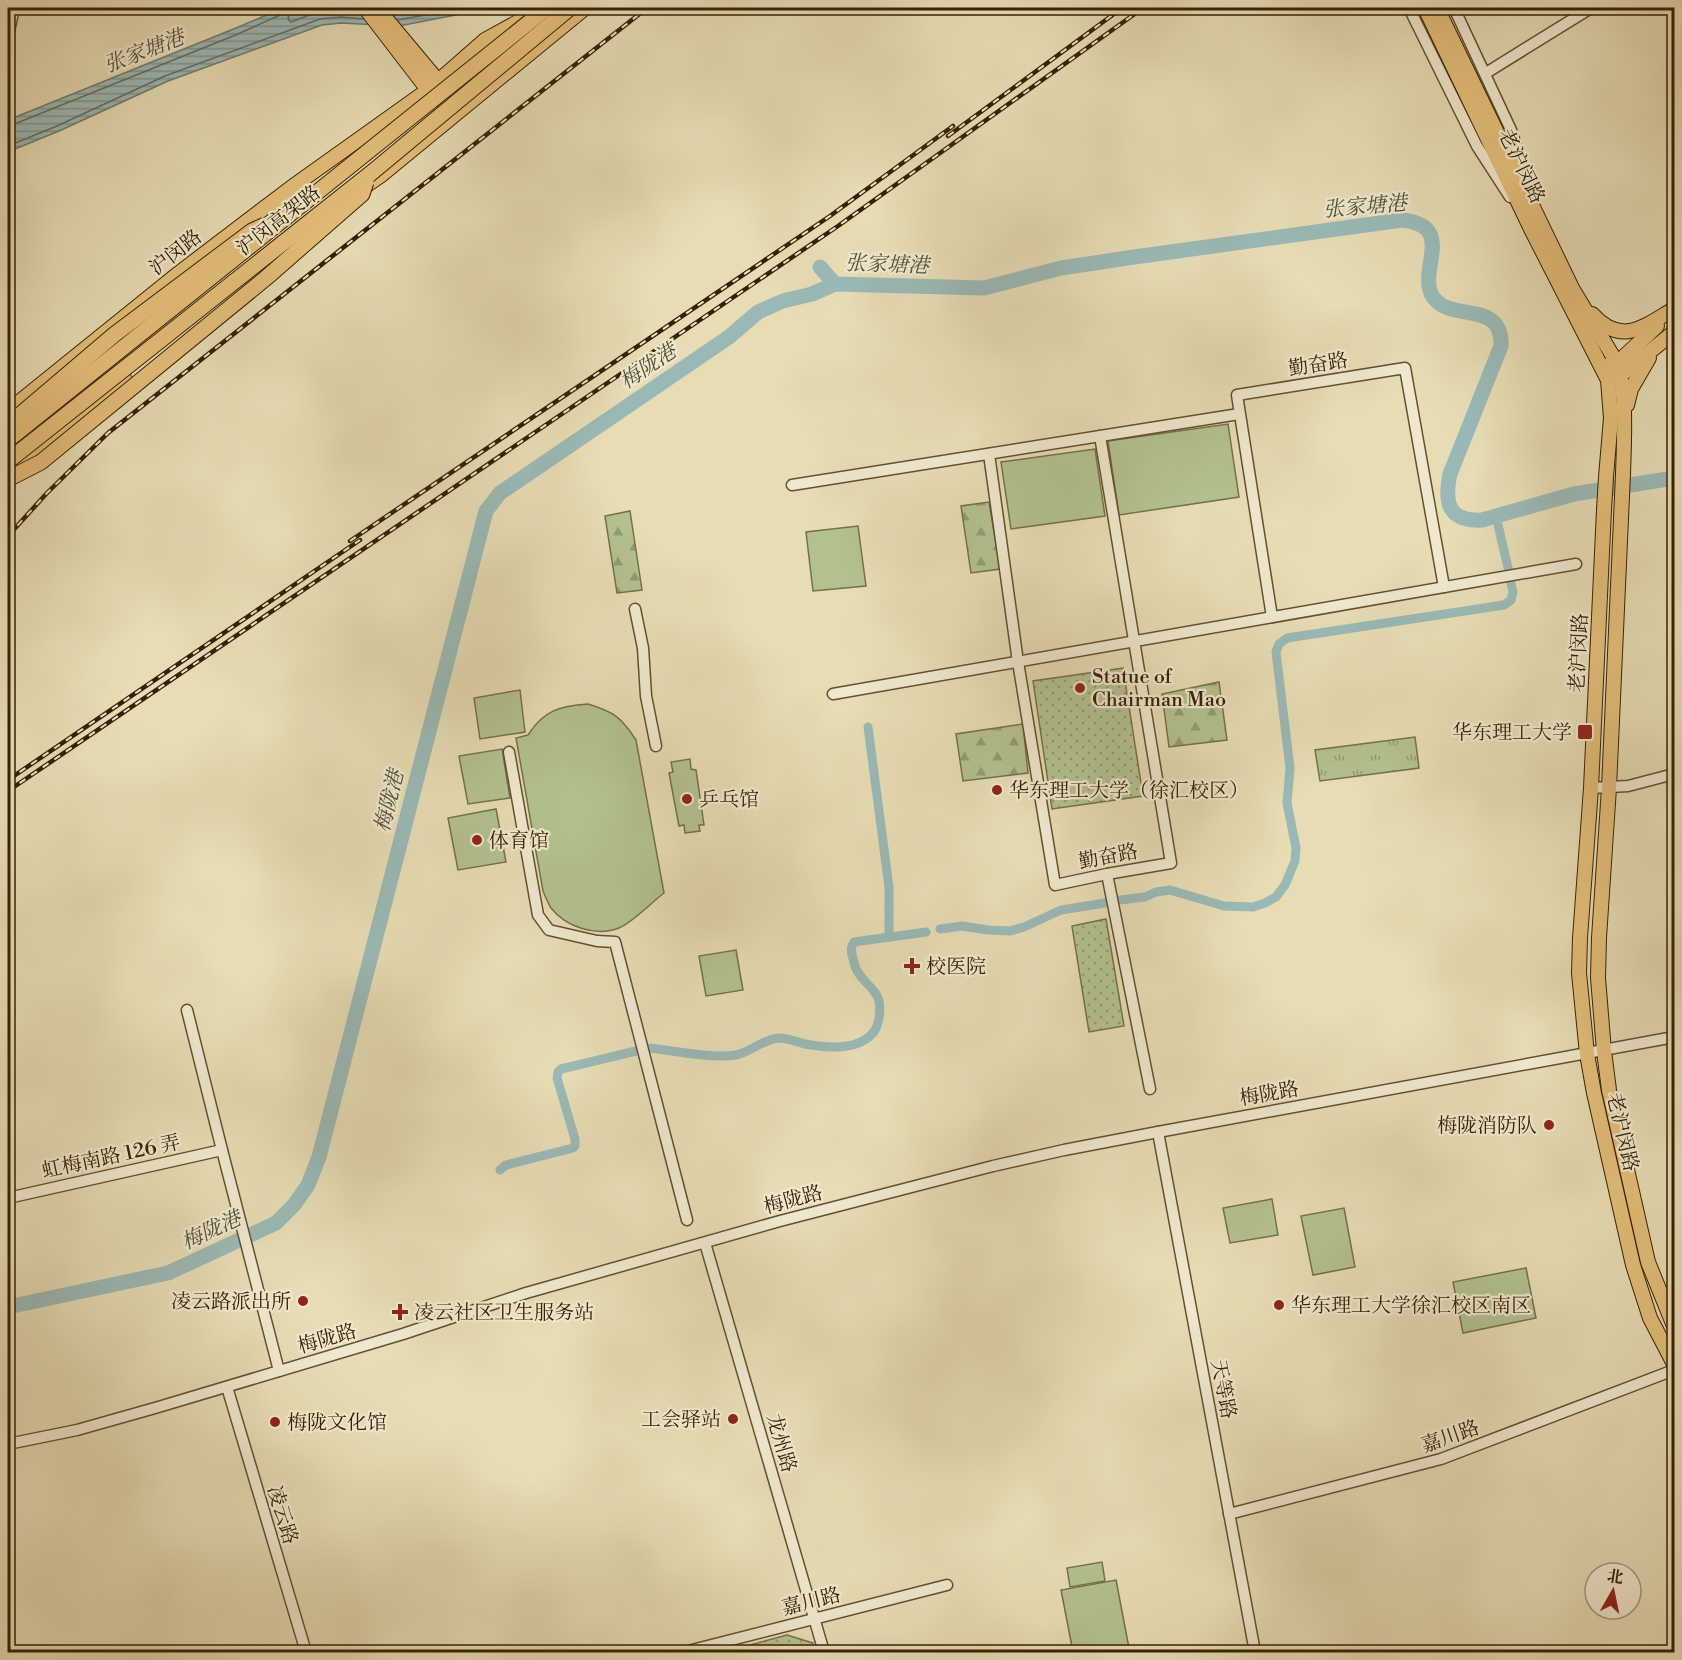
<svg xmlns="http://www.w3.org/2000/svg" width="1682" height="1660" font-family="'Libre Bodoni','Noto Serif SC',serif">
  <defs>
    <pattern id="grass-dots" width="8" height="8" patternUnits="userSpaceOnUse" patternTransform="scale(1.5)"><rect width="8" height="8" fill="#b3c18f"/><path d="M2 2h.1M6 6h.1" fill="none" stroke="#929c73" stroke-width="1.8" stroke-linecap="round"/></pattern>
    <pattern id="forest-firs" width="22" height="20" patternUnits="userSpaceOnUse" patternTransform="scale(1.5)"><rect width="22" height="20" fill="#b3c18f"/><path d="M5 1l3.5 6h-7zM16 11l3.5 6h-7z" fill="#929c73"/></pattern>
    <pattern id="park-tufts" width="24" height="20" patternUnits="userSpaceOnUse" patternTransform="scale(1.5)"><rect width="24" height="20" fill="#b3c18f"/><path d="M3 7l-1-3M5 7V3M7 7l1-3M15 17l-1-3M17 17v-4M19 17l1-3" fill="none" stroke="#929c73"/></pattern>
    <pattern id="water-rules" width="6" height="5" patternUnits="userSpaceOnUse" patternTransform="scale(1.5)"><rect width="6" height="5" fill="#9ab9b6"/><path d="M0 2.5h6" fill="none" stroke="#7e9692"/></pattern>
  </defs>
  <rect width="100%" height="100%" fill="#e7dcb4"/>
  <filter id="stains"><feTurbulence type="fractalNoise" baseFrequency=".00333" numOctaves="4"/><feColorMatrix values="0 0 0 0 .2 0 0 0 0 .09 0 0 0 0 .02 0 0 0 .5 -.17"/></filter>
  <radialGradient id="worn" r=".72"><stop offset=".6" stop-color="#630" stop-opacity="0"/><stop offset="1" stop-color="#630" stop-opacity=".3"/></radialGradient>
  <g fill="url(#grass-dots)" stroke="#747149" stroke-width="1.5">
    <path d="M1123,668L1143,796L1052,809L1033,681Z"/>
    <path d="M1106,919L1124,1026L1089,1032L1072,926Z"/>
    <path d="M787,1635L813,1643L808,1652H724Z"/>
  </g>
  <g fill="url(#forest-firs)" stroke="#747149" stroke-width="1.5">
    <path d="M989,502L1000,569L971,573L961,506Z"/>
    <path d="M630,511L642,590L617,593L605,516Z"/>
    <path d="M1219,682L1227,740L1169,747L1162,694Z"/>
    <path d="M1023,724L1028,773L963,781L956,734Z"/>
  </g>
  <path fill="url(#park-tufts)" stroke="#747149" stroke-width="1.5" d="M1415,737L1419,768L1320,781L1315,750Z"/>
  <g fill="#b3c18f" stroke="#747149" stroke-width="1.5">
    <path d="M1228,424L1239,497L1119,515L1108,441Z"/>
    <path d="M1095,449L1105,516L1011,529L1001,462Z"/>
    <path d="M858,526L866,586L813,591L806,532Z"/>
    <path d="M520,690L525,732L480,739L474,698Z"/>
    <path d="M588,704C614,712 621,717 636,740L664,893C652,902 632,923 619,928C596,937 566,927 551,908C548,903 545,896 543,891L516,738L528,735C544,710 560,706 588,704Z"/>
    <path d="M502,749L510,798L468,804L459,756Z"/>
    <path d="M690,759L691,769L696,770L704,825H699L700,831L685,833L684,825L679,826L669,773L673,772L671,762Z"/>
    <path d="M496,809L506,862L458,870L448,818Z"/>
    <path d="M736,950L743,990L706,996L699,956Z"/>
    <path d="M1272,1199L1278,1235L1230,1243L1223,1208Z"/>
    <path d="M1344,1208L1355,1267L1313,1275L1301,1216Z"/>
    <path d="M1526,1268L1536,1318L1463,1333L1453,1282Z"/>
    <path d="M1102,1562L1105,1581L1070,1587L1067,1568Z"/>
    <path d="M1116,1580L1129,1648L1103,1652H1073L1061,1590Z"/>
  </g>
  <path fill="url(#water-rules)" stroke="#727c6e" stroke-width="1.5" d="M283,8H492L399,26L341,23L322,25L168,81L59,131L8,152V120L236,28Z"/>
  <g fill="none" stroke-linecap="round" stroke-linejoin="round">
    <g stroke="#686d5c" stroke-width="1.5">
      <path d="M290,8L288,19L291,22L320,11L340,9L358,11"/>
      <path d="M398,20L463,8"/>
      <path d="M8,126L12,125L238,34L280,15L282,12L283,8"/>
      <path d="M8,146L57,126L165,76L320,19L341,17L363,19"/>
    </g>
    <g stroke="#9ab9b6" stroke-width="9">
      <path d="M1496,516L1508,568"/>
      <path d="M868,727L889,887V937"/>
      <path d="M1120,900L1145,897L1156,892L1170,890L1224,906L1253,907L1265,903L1276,897L1285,885L1295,861L1296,848L1287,803L1290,768L1276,652L1279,644L1287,638L1504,605L1511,600L1513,592L1511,583"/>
      <path d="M940,929L962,926L988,930L1010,931L1024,927L1061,910L1105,903"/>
      <path d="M650,1048C675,1051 712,1059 736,1055C751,1052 763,1039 779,1038C787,1038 797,1042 805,1044C826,1048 855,1051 871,1035C879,1028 881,1012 879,1001C877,990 863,982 858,972C854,967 854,960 852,955C851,949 851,947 854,942L926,932"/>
      <path d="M500,1170L506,1165L573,1148L575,1146V1139L557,1078L558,1072L561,1069L636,1051"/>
    </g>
    <g stroke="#9ab9b6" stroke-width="15">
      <path d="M820,267L835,284L984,288L1061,268L1134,257L1402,220C1458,226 1416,271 1433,297C1451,323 1503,299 1501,346L1450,474C1444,502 1448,522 1482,520L1574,494L1674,478"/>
      <path d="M8,1307L168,1273L276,1223L294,1205L308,1185L319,1157L486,511L500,493L729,337L758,312L783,301L812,294L835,284"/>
    </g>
    <g stroke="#62502f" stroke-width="13">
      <g id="minor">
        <path d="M1409,8L1477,146L1510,197"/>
        <path d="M1454,8L1511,130L1530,189"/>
        <path d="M8,36L14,8"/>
        <path d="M1486,73L1591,8"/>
        <path d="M989,454L1018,662L1055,885L1107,874L1171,863L1100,436"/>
        <path d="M792,485L1239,414"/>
        <path d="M635,609L643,648L646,696L656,746"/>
        <path d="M1272,617L1237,395L1405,368L1444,587"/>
        <path d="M833,694L1576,564"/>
        <path d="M509,752L538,915L549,930L597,941L615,942L687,1220"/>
        <path d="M1591,788L1628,786L1674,774"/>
        <path d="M1107,874L1150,1089"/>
        <path d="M187,1010L222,1150L279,1371"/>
        <path d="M1158,1132L1255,1652"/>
        <path d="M8,1198L222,1150"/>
        <path d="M705,1243L824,1652"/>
        <path d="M227,1387L306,1652"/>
        <path d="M8,1444L77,1430L155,1408L403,1334L526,1293L780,1221L993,1166L1064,1150L1158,1132L1674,1037"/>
        <path d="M1229,1514L1441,1459L1674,1370"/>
        <path d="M684,1652L947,1585"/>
      </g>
    </g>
    <g stroke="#362103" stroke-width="16">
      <g id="major">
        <path d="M365,8L428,90L456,112"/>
        <path d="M377,8L443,87"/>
        <path d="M1425,8L1531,229L1608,380L1611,418L1606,477"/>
        <path d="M1437,8L1572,288L1617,363C1627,392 1624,442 1623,474L1609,788L1599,938L1598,978L1604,1051L1609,1090L1648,1262L1674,1326"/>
        <path d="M364,187L380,176L585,8"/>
        <path d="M276,205L303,195"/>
        <path d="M1592,314C1622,347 1644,326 1674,309"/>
        <path d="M1610,364L1617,363L1657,326"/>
        <path d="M1615,377L1621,375L1674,332"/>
        <path d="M1627,405L1631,389L1649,358"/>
        <path d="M8,411L179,273L292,187L428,90L485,40L525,18"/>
        <path d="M8,474L124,378"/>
        <path d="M1604,510L1591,788L1580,938L1579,973L1587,1054L1594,1093L1633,1265L1650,1318L1674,1364"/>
      </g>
    </g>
    <use href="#minor" stroke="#efe8ce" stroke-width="10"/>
    <use href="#major" stroke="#e4be7a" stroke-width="14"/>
    <g stroke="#362103" stroke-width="4.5">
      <g id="rail">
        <path d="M948,136L1122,8"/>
        <path d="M8,536L47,493L108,433L647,8"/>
        <path d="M350,541L830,216L953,126"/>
        <path d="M8,780L360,540"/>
        <path d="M8,791L838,226L1143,8"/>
      </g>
    </g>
    <use href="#rail" stroke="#efe8ce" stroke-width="2" stroke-dasharray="7" stroke-linecap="butt"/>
    <g stroke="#362103" stroke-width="16" stroke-linecap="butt">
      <path id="major-bridge" d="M1604,510L1606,477"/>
    </g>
    <g stroke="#362103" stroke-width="17" stroke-linecap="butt">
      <g id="highway-bridge">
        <path d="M8,425L115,334L252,231L265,225"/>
        <path d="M8,440L547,8"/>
        <path d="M8,461L370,174L570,8"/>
        <path d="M8,479L41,462L266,278L362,194L366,182"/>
      </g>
    </g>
    <use href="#major-bridge" stroke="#e4be7a" stroke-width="14"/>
    <use href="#highway-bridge" stroke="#e4be7a" stroke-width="15"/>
  </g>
  <g fill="#8f2418" stroke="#efe8ce" stroke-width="2">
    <circle cx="1080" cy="688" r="6"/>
    <rect x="1577" y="724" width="16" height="16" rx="3"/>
    <circle cx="997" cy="790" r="6"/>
    <circle cx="687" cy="799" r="6"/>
    <circle cx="477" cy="840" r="6"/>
    <path d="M909 957h6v6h6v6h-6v6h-6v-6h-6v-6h6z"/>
    <circle cx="1549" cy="1125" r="6"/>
    <circle cx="303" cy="1301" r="6"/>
    <circle cx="1279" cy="1305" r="6"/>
    <path d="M397 1303h6v6h6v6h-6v6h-6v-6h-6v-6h6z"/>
    <circle cx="733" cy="1419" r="6"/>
    <circle cx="275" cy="1422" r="6"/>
  </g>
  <g text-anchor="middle" stroke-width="4.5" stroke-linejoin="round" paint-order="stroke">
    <g font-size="20" fill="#362103" stroke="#efe8ce">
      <text transform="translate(1522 166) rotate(64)" y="7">老沪闵路</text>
      <text transform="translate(278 220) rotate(-38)" y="7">沪闵高架路</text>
      <text transform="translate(175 252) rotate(-38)" y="7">沪闵路</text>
      <text transform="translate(1318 364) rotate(-9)" y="7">勤奋路</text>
      <text transform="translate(1578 653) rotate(-87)" y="7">老沪闵路</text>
      <text transform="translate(1108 856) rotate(-11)" y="7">勤奋路</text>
      <text transform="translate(1269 1093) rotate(-10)" y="7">梅陇路</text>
      <text transform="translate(1623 1132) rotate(77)" y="7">老沪闵路</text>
      <text transform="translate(111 1156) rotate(-12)" y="7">虹梅南路 126 弄</text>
      <text transform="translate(793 1199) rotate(-15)" y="7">梅陇路</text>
      <text transform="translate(327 1338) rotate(-16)" y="7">梅陇路</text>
      <text transform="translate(1224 1389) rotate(79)" y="7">天等路</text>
      <text transform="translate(1450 1436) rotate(-19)" y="7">嘉川路</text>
      <text transform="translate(782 1443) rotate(74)" y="7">龙州路</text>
      <text transform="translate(283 1515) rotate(73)" y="7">凌云路</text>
      <text transform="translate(811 1601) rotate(-14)" y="7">嘉川路</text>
    </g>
    <g font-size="20" fill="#362103" stroke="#efe8ce" text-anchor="start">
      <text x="1092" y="683">Statue of<tspan x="1092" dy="23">Chairman Mao</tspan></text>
      <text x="1572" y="739" text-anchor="end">华东理工大学</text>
      <text x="1009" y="797">华东理工大学（徐汇校区）</text>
      <text x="699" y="806">乒乓馆</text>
      <text x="489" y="847">体育馆</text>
      <text x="926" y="973">校医院</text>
      <text x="1537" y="1132" text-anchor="end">梅陇消防队</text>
      <text x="291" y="1308" text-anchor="end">凌云路派出所</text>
      <text x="1291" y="1312">华东理工大学徐汇校区南区</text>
      <text x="414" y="1319">凌云社区卫生服务站</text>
      <text x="721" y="1426" text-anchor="end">工会驿站</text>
      <text x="287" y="1429">梅陇文化馆</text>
    </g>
    <g font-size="21" font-style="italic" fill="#544f39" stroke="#efe8ce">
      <text transform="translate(144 51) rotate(-21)" y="7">张家塘港</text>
      <text transform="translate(1365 206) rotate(-5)" y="7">张家塘港</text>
      <text transform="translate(887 264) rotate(2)" y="7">张家塘港</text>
      <text transform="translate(648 366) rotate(-34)" y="7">梅陇港</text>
      <text transform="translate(389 801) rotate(-76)" y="7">梅陇港</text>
      <text transform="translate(211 1230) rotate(-25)" y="7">梅陇港</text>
    </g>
  </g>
  <rect width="1682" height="1660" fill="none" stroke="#e7dcb4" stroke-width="30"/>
  <rect x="9" y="9" width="1664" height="1642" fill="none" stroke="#362103" stroke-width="3"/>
  <rect x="15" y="15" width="1652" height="1630" fill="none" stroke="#362103" stroke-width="1.5"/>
  <g transform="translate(1613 1591) rotate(9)"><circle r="28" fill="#efe8ce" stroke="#a5987d" stroke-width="1.5"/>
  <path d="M0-4.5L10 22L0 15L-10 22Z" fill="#8f2418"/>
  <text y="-9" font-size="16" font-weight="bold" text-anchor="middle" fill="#362103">北</text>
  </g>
  <rect width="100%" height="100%" filter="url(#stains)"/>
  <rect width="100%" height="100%" fill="url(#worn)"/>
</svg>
